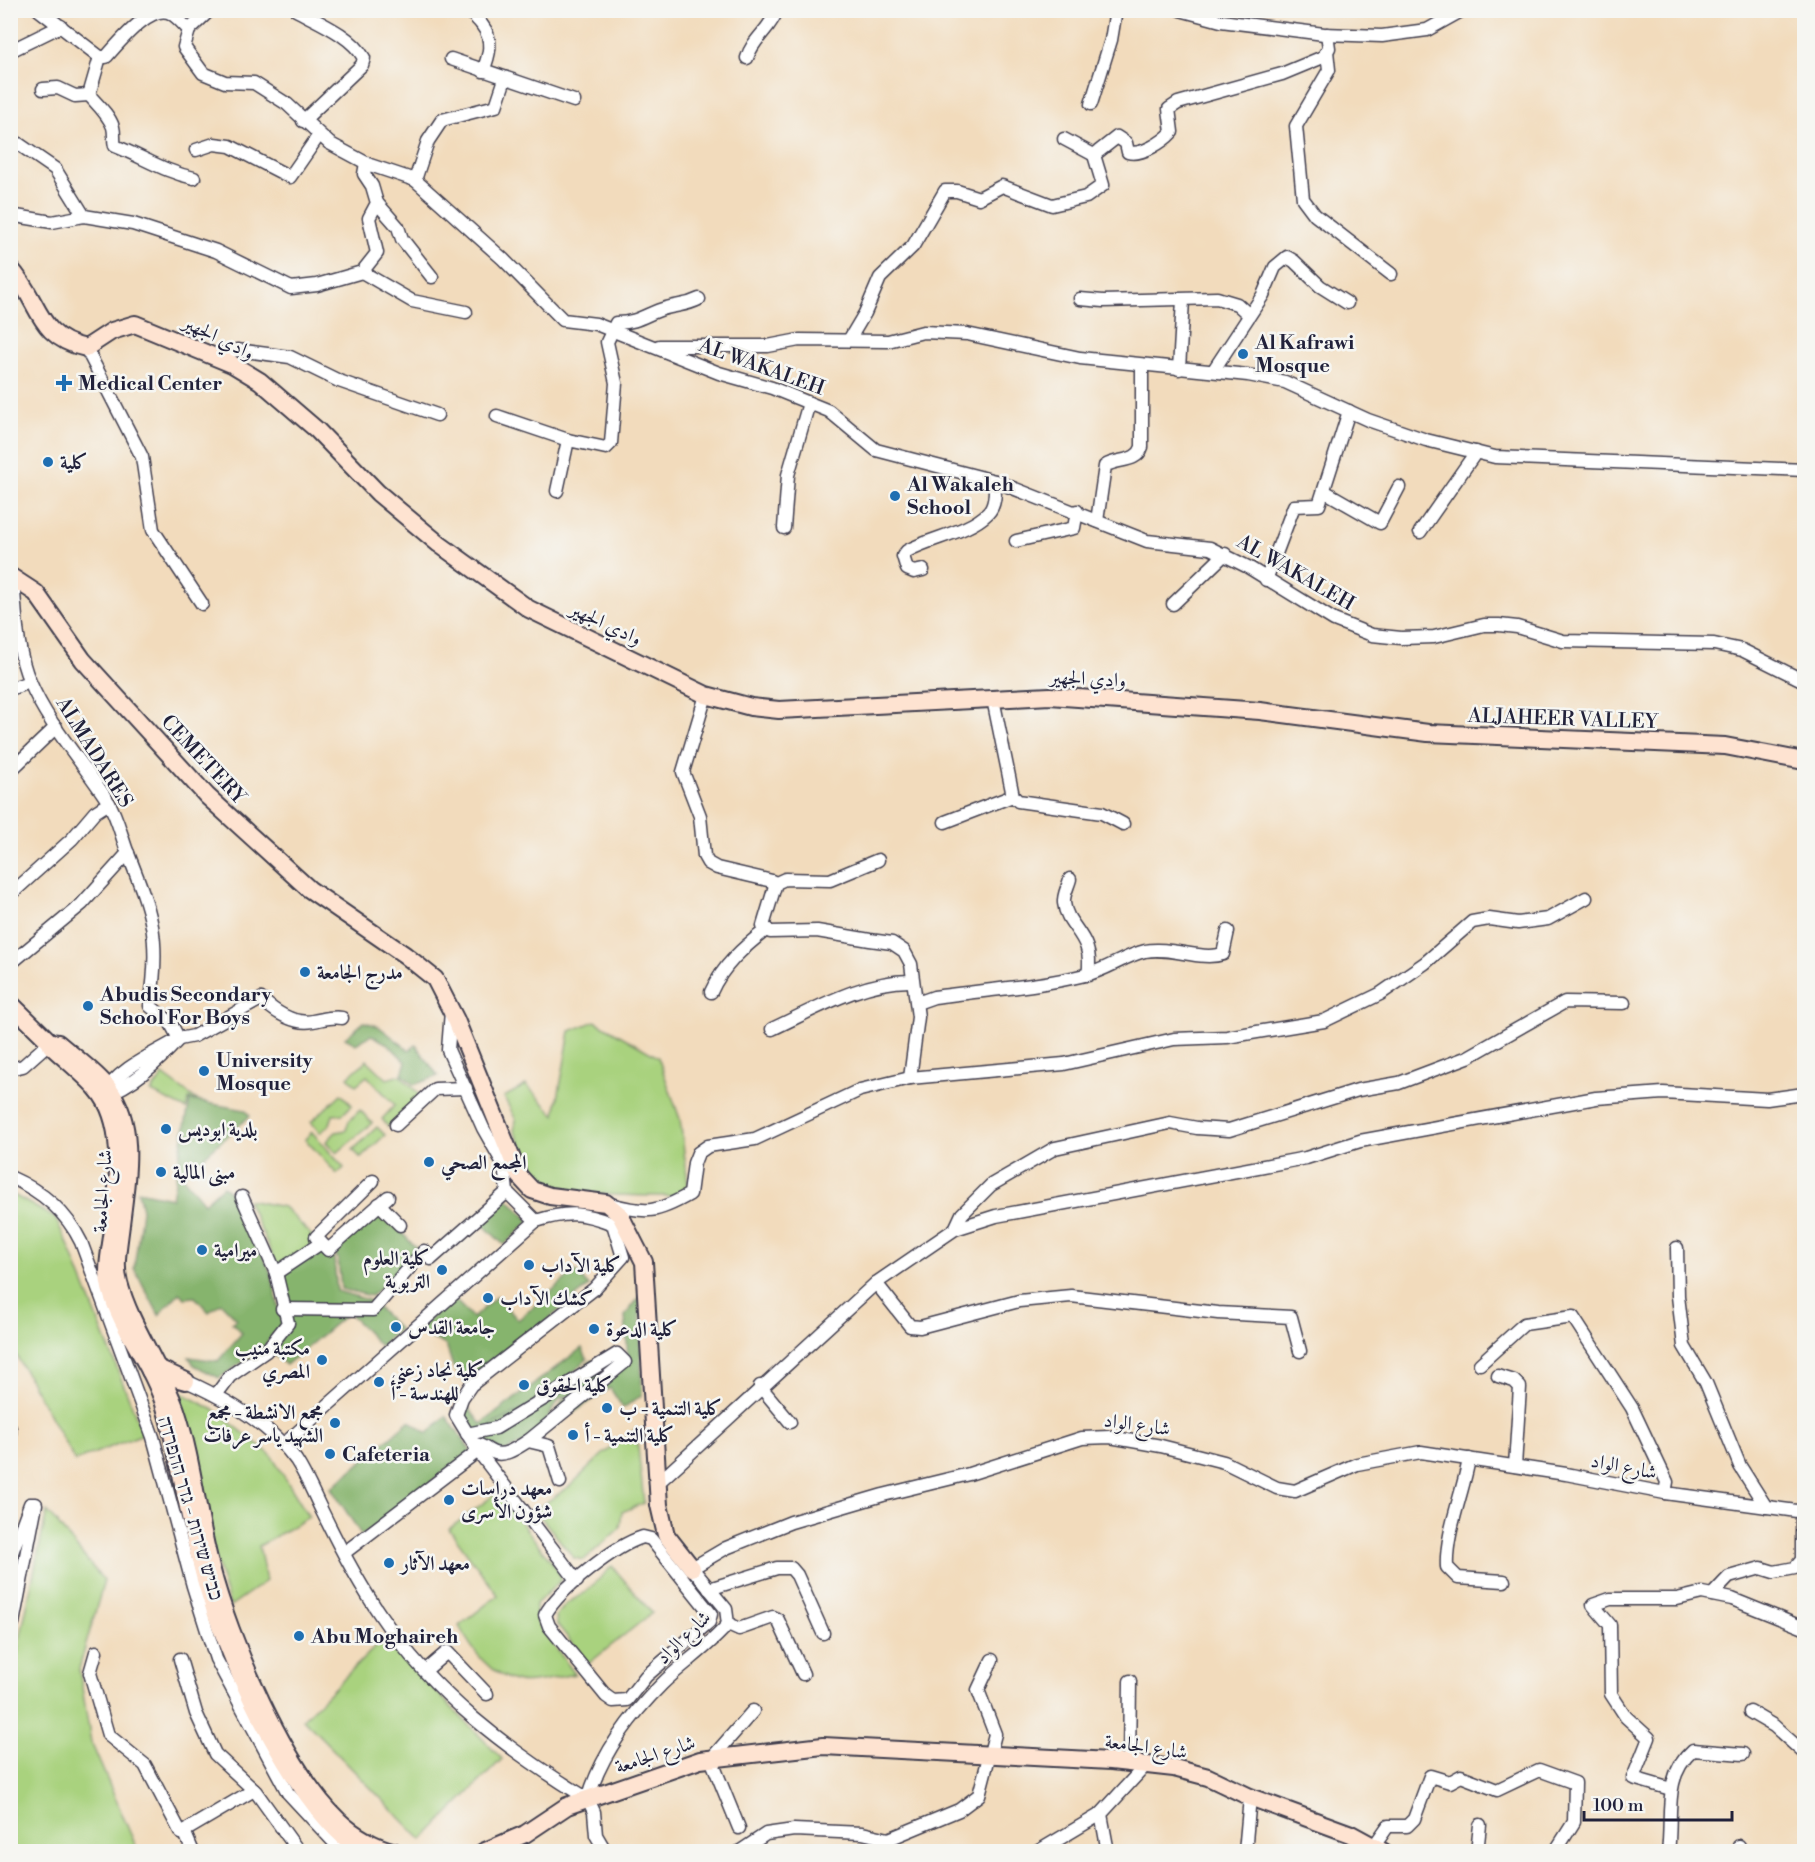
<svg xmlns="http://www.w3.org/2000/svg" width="1815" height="1862" font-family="'Libre Bodoni',Amiri,'Frank Ruhl Libre',serif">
  <rect width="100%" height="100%" fill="#f6f6f2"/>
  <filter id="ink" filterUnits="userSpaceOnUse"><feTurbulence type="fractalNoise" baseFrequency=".0167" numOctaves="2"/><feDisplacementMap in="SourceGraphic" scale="12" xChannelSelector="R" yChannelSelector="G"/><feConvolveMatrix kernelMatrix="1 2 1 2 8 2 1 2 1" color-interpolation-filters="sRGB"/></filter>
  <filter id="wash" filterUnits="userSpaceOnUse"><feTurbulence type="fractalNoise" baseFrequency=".008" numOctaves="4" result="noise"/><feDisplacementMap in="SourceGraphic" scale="24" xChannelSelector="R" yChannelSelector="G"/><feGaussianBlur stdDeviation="1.35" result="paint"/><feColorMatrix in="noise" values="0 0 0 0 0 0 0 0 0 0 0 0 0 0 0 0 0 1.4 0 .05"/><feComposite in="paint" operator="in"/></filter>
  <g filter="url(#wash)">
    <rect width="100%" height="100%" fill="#f2dbbc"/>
    <g fill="#a9d27e" stroke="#667a5c" stroke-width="1.5">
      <path d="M595,1021L658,1057L680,1119L688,1184L677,1196C650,1196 567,1197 547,1182C532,1171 523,1147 514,1131L516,1120L504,1097L526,1085L555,1115L570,1031Z"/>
      <path d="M367,1060L387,1079L400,1075L421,1096L388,1127L382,1119L395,1105L367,1076L356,1085L348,1077Z"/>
      <path d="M163,1075L197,1100L189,1099L186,1109L151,1092Z"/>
      <path d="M341,1094L352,1105L343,1114L333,1115L330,1124L320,1133L311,1122Z"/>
      <path d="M360,1110L372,1123L337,1153L326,1142L336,1132L346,1130L349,1121Z"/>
      <path d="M377,1127L385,1135L361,1158L353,1150Z"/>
      <path d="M312,1132L344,1168L337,1174L305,1139Z"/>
      <path d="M10,1193L55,1218L68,1244L143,1434L75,1461L11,1346Z"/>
      <path d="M247,1200L284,1207L318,1242L279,1269Z"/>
      <path d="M171,1387L216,1411L271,1455L309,1517L259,1546L266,1581L230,1606L199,1507Z"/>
      <path d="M636,1429L644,1503L622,1512L620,1528L584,1560L574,1558L535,1510L570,1486L602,1455Z"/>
      <path d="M498,1492L557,1569L561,1580L536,1604V1621L575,1674C562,1676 531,1685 519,1682C490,1676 472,1650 459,1626L498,1595L449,1529Z"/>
      <path d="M47,1511L104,1581L79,1669L91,1742L138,1851H11V1682Z"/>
      <path d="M612,1566L652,1613L588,1664L557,1624L556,1616L567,1603L586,1592Z"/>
      <path d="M384,1638L502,1759L422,1840L303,1719Z"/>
    </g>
    <g fill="#86b46d" stroke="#546b54" stroke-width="1.5">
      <path d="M364,1022L378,1026L409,1050L416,1045L438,1076L414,1085L402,1074L406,1062L388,1044L371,1035L356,1044L345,1038Z"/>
      <path d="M190,1100L245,1110L250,1116L183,1175L177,1168Z"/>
      <path d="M177,1170L204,1203L223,1186L240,1202L272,1276L282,1323L263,1348L219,1378L194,1365L189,1357L218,1361L242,1333L232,1323L237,1319L221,1303L209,1312L195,1297L185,1298L179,1293L159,1315L134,1268L142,1210L138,1191L172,1198Z"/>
      <path d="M506,1197L530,1221L504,1245L479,1221Z"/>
      <path d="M379,1209L420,1252L371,1296L341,1289L338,1258L331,1250Z"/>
      <path d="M321,1246L334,1259L337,1291L368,1300L375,1304L284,1306L278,1274Z"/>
      <path d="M575,1271L589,1286L467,1385L453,1367L446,1345L416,1331L453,1298L473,1318L497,1296L518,1320Z"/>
      <path d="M640,1296L642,1395L623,1408L610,1388L547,1431L563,1400L587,1396L628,1361L625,1316Z"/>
      <path d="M378,1308L399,1329L380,1346L349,1313Z"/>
      <path d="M286,1311L348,1313L286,1365L269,1351L290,1323Z"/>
      <path d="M582,1348L587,1359L556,1389L495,1427L468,1432L458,1415L463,1401L481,1424Z"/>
      <path d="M616,1356L622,1362L586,1392L560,1398L535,1438L504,1452L470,1435L560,1392L590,1361Z"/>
      <path d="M446,1416L471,1451L362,1536L331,1488L409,1421L428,1433Z"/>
    </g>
  </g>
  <g filter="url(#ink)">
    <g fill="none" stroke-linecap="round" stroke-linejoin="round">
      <g stroke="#413e4e" stroke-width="15">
        <g id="street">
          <path d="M39,10L100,57H106C119,43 152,1 172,14C178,18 184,25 189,30L184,47L203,73L225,82L254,83L287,104L329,143L370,165L415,180L503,259L563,320L596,324L719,373L772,388L829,411L876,450L995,481L1147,541L1210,548L1248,567L1334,620L1372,635L1401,638L1434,637L1484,625H1499L1517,627L1563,641L1714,644L1742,650L1804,681"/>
          <path d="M296,10C318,22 351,35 364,58L362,65L303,121"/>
          <path d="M470,10C474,18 478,19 482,25C494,40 489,56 483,71"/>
          <path d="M1180,10L1221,21L1324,34L1382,36L1427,30L1463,10"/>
          <path d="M189,30L210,10"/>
          <path d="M10,51L61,26"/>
          <path d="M1327,51L1329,70L1296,126L1303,199L1315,215L1391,274"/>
          <path d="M100,57L89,95C98,105 109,115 113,127C115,134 113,139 115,146C143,157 165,172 194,178"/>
          <path d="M747,58C753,38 770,30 777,10"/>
          <path d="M451,59L574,101"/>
          <path d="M43,89L58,88L75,96L89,95"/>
          <path d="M1091,104L1111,40L1116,10"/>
          <path d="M10,138L55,169L84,216L133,224L216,251L291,288L317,285L362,272L377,253L369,218L377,203L372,186L364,174L366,163"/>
          <path d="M1064,139L1094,155"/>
          <path d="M196,150L214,144L230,146L290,177L319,135"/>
          <path d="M415,180L428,141L442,120L496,106L505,79"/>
          <path d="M377,203L398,227L402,239L432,277"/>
          <path d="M10,215L52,222L84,216"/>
          <path d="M362,272L412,301L466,312"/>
          <path d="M1080,299L1103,301L1217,298L1237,304L1249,315"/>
          <path d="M849,340L865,313L880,278L913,246L945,191H957L979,198L1002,186L1052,205L1086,197L1103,185L1094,155L1117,137L1126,143L1128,152C1141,156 1163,142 1172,132L1169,109L1178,103L1282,74L1323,57L1329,48L1327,34"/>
          <path d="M659,346H768L799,340L888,341L923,332L967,334L1080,358L1248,375L1285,382L1368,420L1426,440L1495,457L1804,470"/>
          <path d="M86,348L142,457L153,530L202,604"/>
          <path d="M214,356L237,350L290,357L339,381L437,415"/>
          <path d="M1179,369L1183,300"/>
          <path d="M1213,371L1263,295L1275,267L1287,257L1294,261L1320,286L1347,303"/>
          <path d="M497,416L568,440"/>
          <path d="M557,491L568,440L606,448L611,443L616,383L607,342L616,323C639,323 647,313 666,308C680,304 685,306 699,299"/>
          <path d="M1324,491L1380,523L1399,487"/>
          <path d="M1097,521L1105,466C1118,458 1137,463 1142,447V366"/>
          <path d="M784,528L788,475L809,403"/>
          <path d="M1420,532L1476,452"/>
          <path d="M1016,541L1074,528L1077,511"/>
          <path d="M923,570L914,572L907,569L903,556L907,551C932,537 968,533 988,513C996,505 995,491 995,481"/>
          <path d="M13,579C16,613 16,650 30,682C48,725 82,761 107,800C117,815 121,835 127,851C152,914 161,937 150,1006L170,1022L179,1039L194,1036L261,999C275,1012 293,1025 313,1021C324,1019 332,1016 342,1018"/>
          <path d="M1266,580L1294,506L1319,505L1349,411"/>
          <path d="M1173,604L1225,554"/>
          <path d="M10,689L29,682"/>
          <path d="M706,695L683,772L700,816L704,856L708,863L717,868L772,881L775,886L763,926L770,932L817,931L870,940L892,943L904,951L911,964L918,1017L910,1078"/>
          <path d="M993,699L1013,796L1018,801L1102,813L1123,824"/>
          <path d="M10,753L18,763"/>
          <path d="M10,771L56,727"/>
          <path d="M945,822L1013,796"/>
          <path d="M1070,879C1068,887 1063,895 1064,903C1067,929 1095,935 1088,975"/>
          <path d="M774,884L785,879L830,880L878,860"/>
          <path d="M10,895L72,839L95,812L109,803"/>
          <path d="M10,964L82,904L128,853"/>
          <path d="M711,992C723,965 744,947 767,929"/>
          <path d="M917,1003L934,997C984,990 1036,987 1085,975C1107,970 1124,956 1145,951C1171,946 1200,961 1223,954L1228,931"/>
          <path d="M772,1029C815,1009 864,980 912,981"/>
          <path d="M179,1039C157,1063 134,1085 103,1096C115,1070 155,1053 179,1039Z"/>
          <path d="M10,1069L23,1066L50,1042"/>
          <path d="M396,1125L435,1089L466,1088"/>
          <path d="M10,1177C42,1191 66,1211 81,1242L153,1437L193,1586L216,1659L288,1793L343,1852"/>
          <path d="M373,1181L316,1237L328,1250L388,1197"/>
          <path d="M507,1192L536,1221"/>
          <path d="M379,1204L400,1225"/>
          <path d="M610,1204C647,1214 657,1213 690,1194L694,1163L698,1153L708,1146L755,1139L860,1090L910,1078L1064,1064L1174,1039L1227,1037L1324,1021L1380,994L1425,963L1472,922L1489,919L1518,923L1548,919L1586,898"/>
          <path d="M955,1229L962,1214L991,1185L1055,1148L1170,1123L1197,1128L1229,1130L1358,1090L1399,1083L1468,1057L1565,1002L1624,1003"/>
          <path d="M1677,1248L1678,1296L1684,1346L1706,1383L1740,1466L1766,1507"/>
          <path d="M276,1273L321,1243"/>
          <path d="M876,1283L910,1326L920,1327L1019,1301L1071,1296L1218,1313L1291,1317L1300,1351"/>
          <path d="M282,1309L373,1310L424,1251L431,1259L507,1192L504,1165L483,1128L448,1050L451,1011"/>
          <path d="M1480,1364L1524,1324L1573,1317L1632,1408L1667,1482L1665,1493"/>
          <path d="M1498,1376L1514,1381L1520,1387L1515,1466"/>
          <path d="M186,1381C226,1399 270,1424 296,1460C307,1477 314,1495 323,1513C340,1548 359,1584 381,1616C433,1694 509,1751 588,1799"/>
          <path d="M760,1386L790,1422"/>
          <path d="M216,1395L230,1376L266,1351L288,1323L276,1273L242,1197"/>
          <path d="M10,1428V1433"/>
          <path d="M467,1434L496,1428L617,1354L625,1362L528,1441"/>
          <path d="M475,1444C483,1445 485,1449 492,1452C504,1458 518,1447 528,1441L549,1446L560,1482"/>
          <path d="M283,1445L536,1221C567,1211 583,1212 613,1224L623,1257L594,1289L471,1385L462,1398L456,1415L478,1451L344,1553"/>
          <path d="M478,1451L577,1581"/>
          <path d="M1469,1459C1463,1493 1445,1535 1447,1567L1458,1578L1504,1581"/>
          <path d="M659,1482L876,1283L955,1229L996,1216L1306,1158L1360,1141L1596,1098L1663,1093L1767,1099L1804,1094"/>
          <path d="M643,1537L651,1539L711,1614L709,1622L646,1676L627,1700L613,1701L606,1696L549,1626L545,1615C558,1590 616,1545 643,1537Z"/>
          <path d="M10,1558L30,1504H36L13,1623"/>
          <path d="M709,1589L777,1568H791L797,1575L823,1633"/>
          <path d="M1712,1595L1729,1577L1761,1568L1774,1572L1795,1568L1802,1560V1512"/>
          <path d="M728,1624L739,1629L773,1617L778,1620L803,1674"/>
          <path d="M96,1652L90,1673L108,1735L145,1765L181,1833L254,1790"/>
          <path d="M180,1659L196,1713L215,1754L256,1792L299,1852"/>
          <path d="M426,1670L447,1652L487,1694"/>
          <path d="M1750,1712L1774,1726L1804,1753"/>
          <path d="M1129,1763L1130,1681"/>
          <path d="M1671,1789L1633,1778L1649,1738L1626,1717L1611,1694L1610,1625L1593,1605L1610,1599H1677L1702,1593L1732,1599L1804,1628"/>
          <path d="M588,1799C601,1754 629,1717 662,1684C683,1663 709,1647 728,1624L726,1609L692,1568L726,1548L791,1522L883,1495L969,1474L1082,1438L1110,1437L1161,1446L1224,1462L1277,1488L1295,1491L1357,1464L1421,1452L1566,1474L1665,1493L1804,1512"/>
          <path d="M588,1799L594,1812L596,1835L606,1852"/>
          <path d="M739,1828L711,1759L753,1711"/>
          <path d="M184,1831L193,1852"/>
          <path d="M1374,1846L1388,1826H1407L1414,1819L1430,1776L1450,1782L1461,1776L1497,1790L1539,1770L1575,1783L1574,1822L1555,1852"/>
          <path d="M739,1852L766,1834L794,1830L862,1833L889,1839L959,1810L979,1795L995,1734L978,1690L992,1660"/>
          <path d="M1037,1852L1101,1814"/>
          <path d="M1108,1852L1101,1814L1146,1765"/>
          <path d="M1245,1852L1250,1797"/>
          <path d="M1477,1852L1480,1825"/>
          <path d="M1668,1852C1673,1815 1662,1777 1693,1750L1743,1754"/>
          <path d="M1738,1852L1739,1846"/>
        </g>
      </g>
      <g stroke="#413e4e" stroke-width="20">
        <g id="secondary">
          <path d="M10,268C41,301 35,337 86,348L112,331L135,324L232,364L260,381L317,430L378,493L439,544L529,609L706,695L751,707L779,710L1050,696L1260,711L1428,733L1725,746L1804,761"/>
          <path d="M10,576L36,593L83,660L207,796L309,889L405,955L435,979L456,1020L519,1176L532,1190L550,1196L606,1203L620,1215L644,1262L659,1505L666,1535L692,1568"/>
          <path d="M10,1003L50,1042"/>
          <path d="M158,1368L186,1381L150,1371Z"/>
          <path d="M363,1852C297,1809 233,1671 210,1596C190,1534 183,1469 165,1407C153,1365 121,1330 110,1288C105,1269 111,1248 113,1229C117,1188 128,1124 97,1089C84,1074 66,1060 51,1046L50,1042L58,1043C74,1057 96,1072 109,1089C137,1127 126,1181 121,1224C119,1243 114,1265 119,1283C130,1325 161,1367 176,1410C193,1461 197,1515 211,1567C229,1639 285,1770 339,1821C355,1836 373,1846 395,1852"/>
          <path d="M483,1852L525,1834L567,1806L700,1760L823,1746L1111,1761L1174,1768L1208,1777L1250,1797L1351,1834L1384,1852"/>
        </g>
      </g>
      <use href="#street" stroke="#fff" stroke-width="12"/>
      <use href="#secondary" stroke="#fee3d1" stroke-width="16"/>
    </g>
  </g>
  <g fill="#1f6fb2" stroke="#f6f6f2" stroke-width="2">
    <circle cx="1243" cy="354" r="6"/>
    <path d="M61 374h6v6h6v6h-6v6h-6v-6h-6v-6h6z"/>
    <circle cx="48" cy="462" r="6"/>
    <circle cx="895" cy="496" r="6"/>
    <circle cx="305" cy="972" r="6"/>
    <circle cx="88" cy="1006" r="6"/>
    <circle cx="204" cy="1071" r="6"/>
    <circle cx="166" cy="1129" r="6"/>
    <circle cx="429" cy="1162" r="6"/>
    <circle cx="161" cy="1172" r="6"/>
    <circle cx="202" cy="1250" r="6"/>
    <circle cx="529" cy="1265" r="6"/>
    <circle cx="442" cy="1270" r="6"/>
    <circle cx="488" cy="1298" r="6"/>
    <circle cx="396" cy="1327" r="6"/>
    <circle cx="594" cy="1329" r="6"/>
    <circle cx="322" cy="1360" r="6"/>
    <circle cx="379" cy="1382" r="6"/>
    <circle cx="524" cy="1385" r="6"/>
    <circle cx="607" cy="1408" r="6"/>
    <circle cx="335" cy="1423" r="6"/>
    <circle cx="573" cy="1435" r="6"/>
    <circle cx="330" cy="1454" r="6"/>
    <circle cx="449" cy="1500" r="6"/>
    <circle cx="389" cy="1563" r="6"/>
    <circle cx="299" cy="1636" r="6"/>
  </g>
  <g text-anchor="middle" stroke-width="5" stroke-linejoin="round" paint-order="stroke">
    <g font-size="20" fill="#22223b" stroke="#f6f6f2">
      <text transform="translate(219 337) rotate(26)" y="7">وادي الجهير</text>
      <text transform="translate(762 366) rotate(20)" y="7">AL WAKALEH</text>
      <text transform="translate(1296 572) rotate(30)" y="7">AL WAKALEH</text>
      <text transform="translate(606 623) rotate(25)" y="7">وادي الجهير</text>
      <text transform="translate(1088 678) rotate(3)" y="7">وادي الجهير</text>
      <text transform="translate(1563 718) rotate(2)" y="7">ALJAHEER VALLEY</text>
      <text transform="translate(95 752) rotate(58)" y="7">ALMADARES</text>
      <text transform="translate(204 759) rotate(47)" y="7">CEMETERY</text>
      <text transform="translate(102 1191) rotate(-86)" y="7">شارع الجامعة</text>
      <text transform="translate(1137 1424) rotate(8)" y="7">شارع الواد</text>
      <text transform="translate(1624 1466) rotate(11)" y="7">شارع الواد</text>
      <text transform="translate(191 1508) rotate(74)" y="7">כביש שירות - גדר ההפרדה</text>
      <text transform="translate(683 1637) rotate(-44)" y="7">شارع الواد</text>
      <text transform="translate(1146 1746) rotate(8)" y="7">شارع الجامعة</text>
      <text transform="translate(655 1754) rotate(-18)" y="7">شارع الجامعة</text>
    </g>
    <g font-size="20" font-weight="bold" fill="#22223b" stroke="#f6f6f2" text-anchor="start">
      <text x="1255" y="349">Al Kafrawi<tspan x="1255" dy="23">Mosque</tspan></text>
      <text x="78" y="390">Medical Center</text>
      <text x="60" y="469">كلية</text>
      <text x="907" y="491">Al Wakaleh<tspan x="907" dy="23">School</tspan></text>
      <text x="317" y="979">مدرج الجامعة</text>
      <text x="100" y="1001">Abudis Secondary<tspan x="100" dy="23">School For Boys</tspan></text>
      <text x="216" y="1067">University<tspan x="216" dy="23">Mosque</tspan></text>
      <text x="178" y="1136">بلدية ابوديس</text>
      <text x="441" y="1169">المجمع الصحي</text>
      <text x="173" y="1179">مبنى المالية</text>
      <text x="214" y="1257">ميرامية</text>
      <text x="430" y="1265" text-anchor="end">كلية العلوم<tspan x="430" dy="23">التربوية</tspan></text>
      <text x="541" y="1272">كلية الآداب</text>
      <text x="500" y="1305">كشك الآداب</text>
      <text x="408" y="1334">جامعة القدس</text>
      <text x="606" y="1336">كلية الدعوة</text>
      <text x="310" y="1355" text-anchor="end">مكتبة منيب<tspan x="310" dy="23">المصري</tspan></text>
      <text x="391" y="1377">كلية نجاد زعني<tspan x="391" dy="23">للهندسة - أ</tspan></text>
      <text x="536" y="1392">كلية الحقوق</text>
      <text x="619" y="1415">كلية التنمية - ب</text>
      <text x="323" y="1419" text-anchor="end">مجمع الانشطة - مجمع<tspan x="323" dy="23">الشهيد ياسر عرفات</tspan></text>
      <text x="585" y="1442">كلية التنمية - أ</text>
      <text x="342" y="1461">Cafeteria</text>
      <text x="461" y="1495">معهد دراسات<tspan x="461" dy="23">شؤون الأسرى</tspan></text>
      <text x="401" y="1570">معهد الآثار</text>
      <text x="311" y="1643">Abu Moghaireh</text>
    </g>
  </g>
  <rect width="1815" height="1862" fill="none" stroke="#f6f6f2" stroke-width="36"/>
  <path d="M1584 1811v9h148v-9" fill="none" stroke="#22223b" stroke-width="3"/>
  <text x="1593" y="1811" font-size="18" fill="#22223b" stroke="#f6f6f2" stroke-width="4.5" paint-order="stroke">100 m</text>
</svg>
